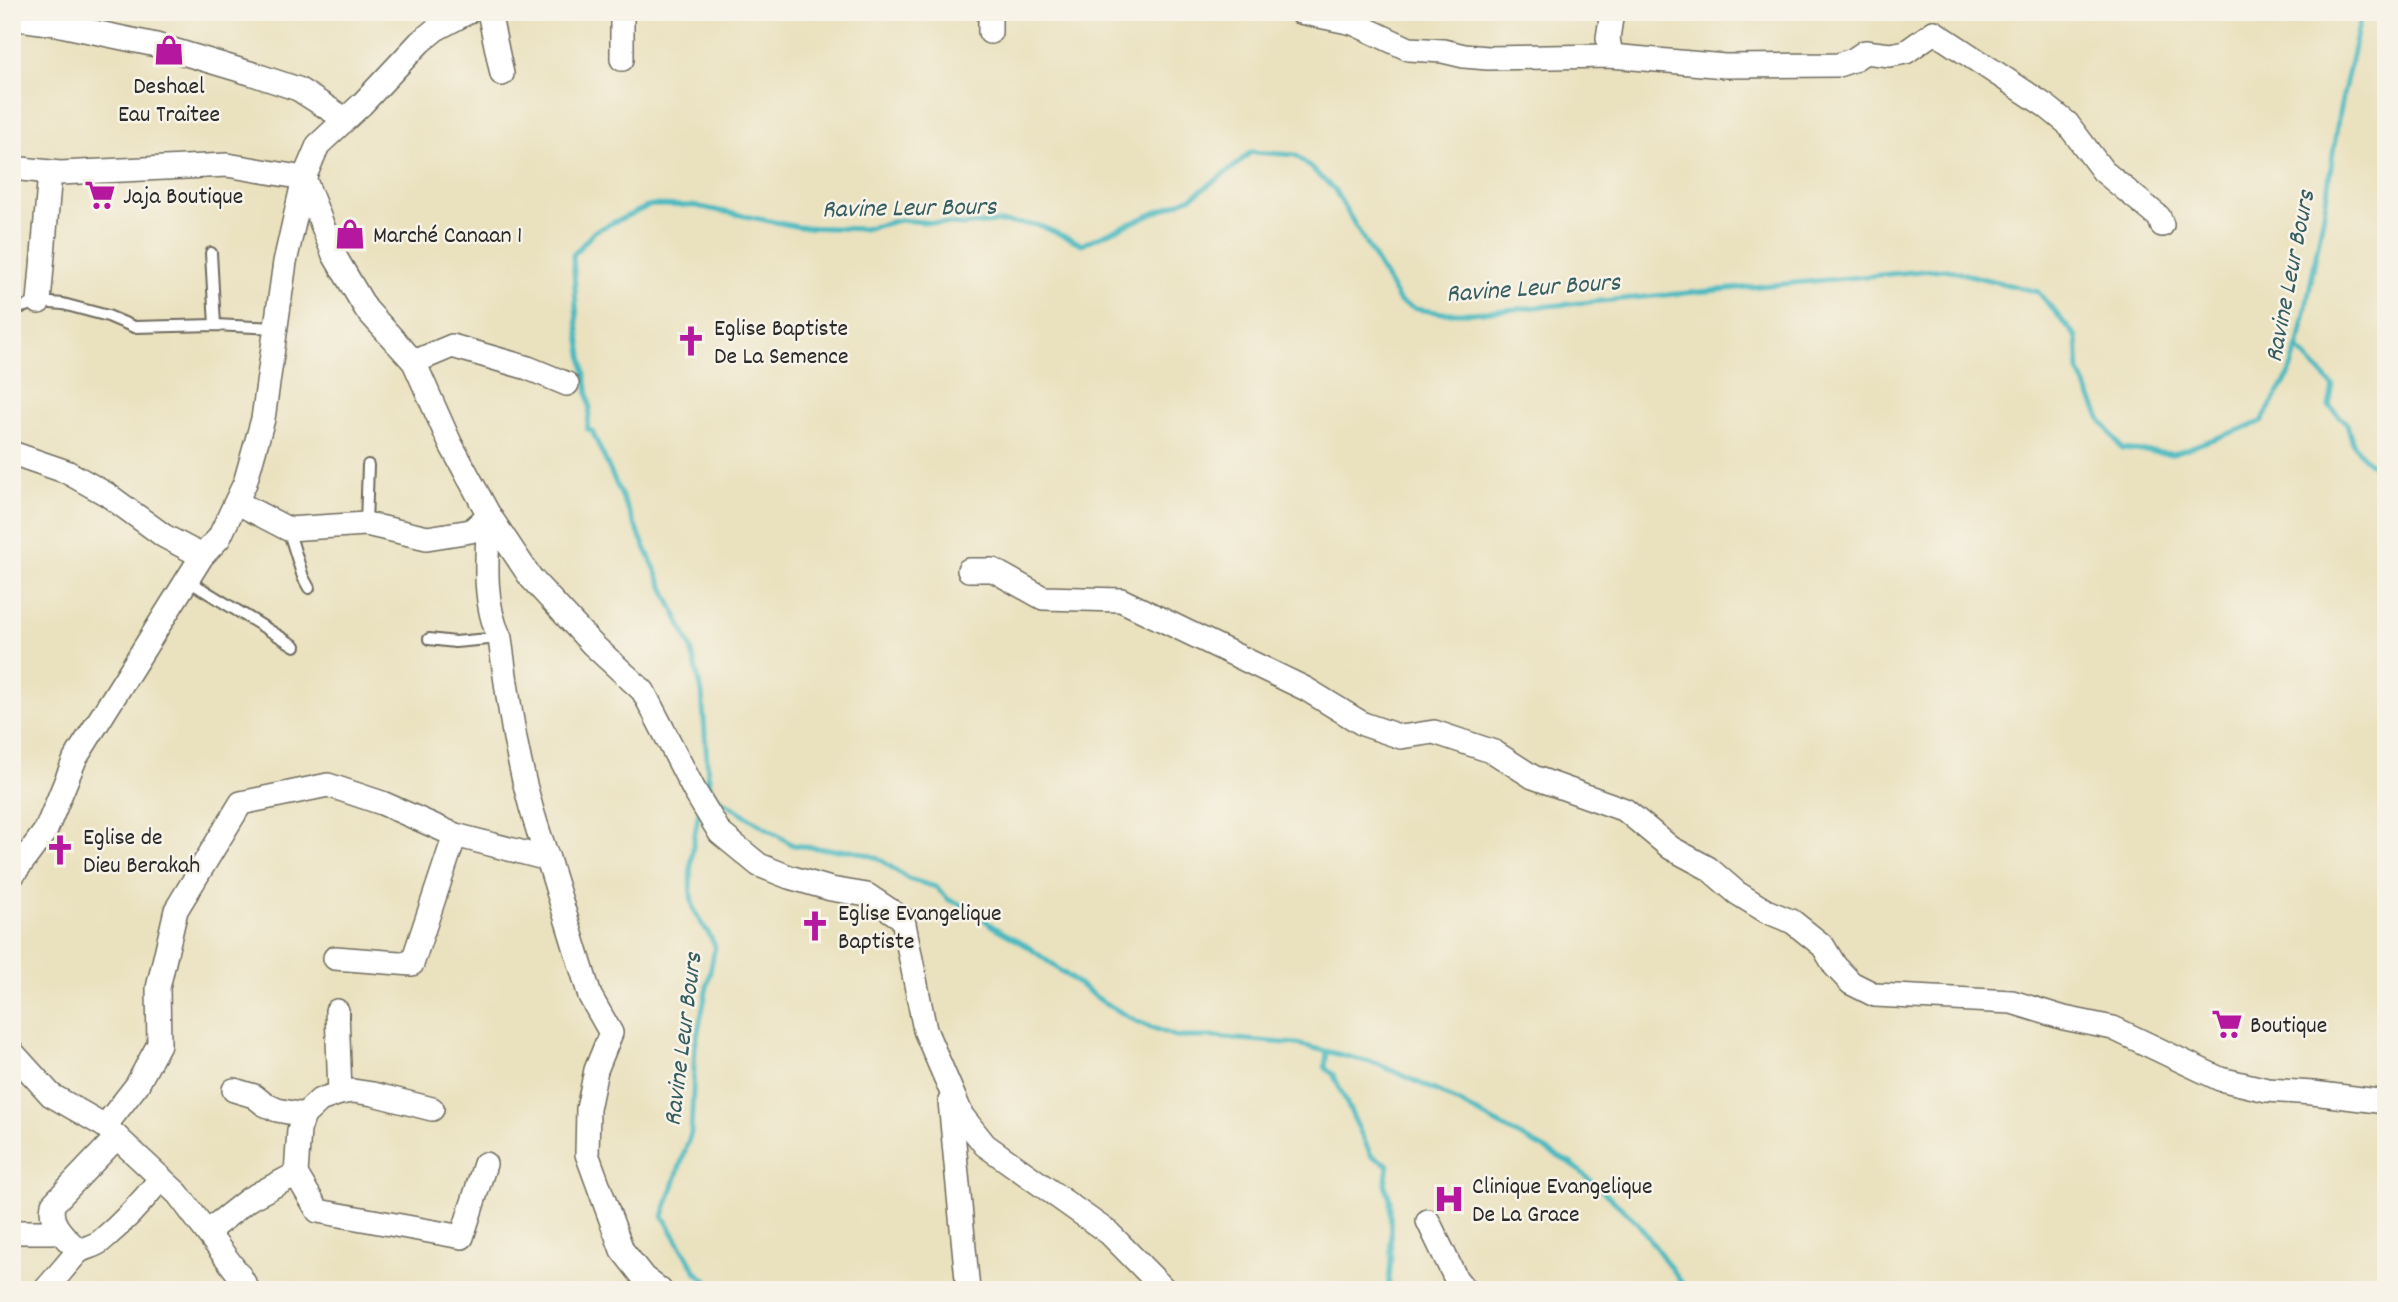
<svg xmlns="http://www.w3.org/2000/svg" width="2398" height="1302" font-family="Dekko,sans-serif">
  <rect width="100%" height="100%" fill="#f7f3e8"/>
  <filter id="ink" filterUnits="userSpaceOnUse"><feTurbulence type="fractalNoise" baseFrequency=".0143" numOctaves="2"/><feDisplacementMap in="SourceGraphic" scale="14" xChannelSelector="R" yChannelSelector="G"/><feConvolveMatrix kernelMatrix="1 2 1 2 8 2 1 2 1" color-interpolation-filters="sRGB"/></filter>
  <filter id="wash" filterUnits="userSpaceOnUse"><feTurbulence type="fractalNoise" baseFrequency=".00686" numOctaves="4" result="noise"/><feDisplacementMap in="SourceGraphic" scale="28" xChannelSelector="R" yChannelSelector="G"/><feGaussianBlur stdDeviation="1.57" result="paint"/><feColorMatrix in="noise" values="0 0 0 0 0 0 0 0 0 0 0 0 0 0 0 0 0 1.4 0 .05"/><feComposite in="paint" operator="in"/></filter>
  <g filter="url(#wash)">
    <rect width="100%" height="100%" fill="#eae1be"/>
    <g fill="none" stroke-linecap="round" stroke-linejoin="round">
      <g stroke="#4ab9c0" stroke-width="5">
        <path d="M2297,348L2333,386L2329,406L2346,422L2353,443L2363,457L2377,469L2386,500"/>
        <path d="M2386,509V525"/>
        <path d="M709,777L711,790L721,800L793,845L834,850H851L878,858L908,879L936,887L949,900L960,904L970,914L979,915L992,926L1027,946L1103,1002L1138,1022L1177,1037H1214L1297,1044L1378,1064L1439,1092L1572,1164L1637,1222L1687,1290"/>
        <path d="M703,792L708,773L706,747L702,693L691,648L592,431L587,429L590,408L577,322L573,255L595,231L651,205L696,206L799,227L864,229L900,220L962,225L1000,222L1038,225L1082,244L1192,197L1230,170L1251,152L1296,155L1334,189L1400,302L1416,309L1442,313H1472L1944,269L2038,292L2077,338L2079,372L2101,420L2122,449L2172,454L2261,422L2288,377L2299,344L2324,213L2339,113L2362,12"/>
        <path d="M699,811C694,839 685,882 694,909C698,922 710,931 715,947L695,1047L691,1133L663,1216L697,1273L718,1290"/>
        <path d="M1327,1052L1325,1068L1333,1074L1371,1155L1388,1165L1385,1185L1390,1199L1391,1260L1388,1290"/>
      </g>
    </g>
  </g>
  <g filter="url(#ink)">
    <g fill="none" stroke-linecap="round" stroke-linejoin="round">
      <g stroke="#6e6b5e" stroke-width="14">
        <g id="service">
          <path d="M211,253L215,325"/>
          <path d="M15,309L39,302L63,304L108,316L134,327L215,325L275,328"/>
          <path d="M366,524L368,465"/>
          <path d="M288,529L303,577L309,588"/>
          <path d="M187,580L295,646"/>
          <path d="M429,639L455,642L500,638"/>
        </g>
      </g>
      <g stroke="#6e6b5e" stroke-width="26">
        <g id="minor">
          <path d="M489,12L502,74"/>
          <path d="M990,12V32"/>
          <path d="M1300,12L1353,23L1409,49L1443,51L1464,56L1488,58L1611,56L1725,66L1838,65L1853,60L1865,52L1890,55L1906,52L1934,32"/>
          <path d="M12,18L56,24L156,45L253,74L298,89L345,119"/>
          <path d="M1934,32L2046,106L2067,123L2103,171L2159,217L2162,225"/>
          <path d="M1611,56L1608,38L1612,12"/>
          <path d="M622,59V12"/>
          <path d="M12,168L60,173L227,165L304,178L334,255L366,309L414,362L450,443L489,515L531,578L592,644L643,691L694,790L720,833L759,865L789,877L831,889L867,895L903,919L925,1030L962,1116L985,1145L1109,1233L1165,1290"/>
          <path d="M39,302L50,172"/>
          <path d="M414,362L452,346L528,368L567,384"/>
          <path d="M12,453L67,472L108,495L164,536L202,556"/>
          <path d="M236,502L288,529L366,524L427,538L471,531L489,515"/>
          <path d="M489,515C487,554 482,602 500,638C510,716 520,785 548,859"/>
          <path d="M969,570H993L1043,598L1121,600L1306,689L1363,724L1401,737L1434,732L1494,752L1533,777L1625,810L1671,848L1708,868L1737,893L1766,911L1793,922L1823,946L1835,966L1851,983L1875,995L2012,1002L2064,1018L2113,1028L2220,1079L2267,1090L2313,1093L2386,1102"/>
          <path d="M12,876L46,830L75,759L202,556L219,538L236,502L245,483L263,419L285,262L304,178L318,145L362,104L420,42L436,29L468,12"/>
          <path d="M335,958L412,964L455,835"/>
          <path d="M337,1011L340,1093"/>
          <path d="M12,1052L51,1095L105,1126L178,1194L240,1276L248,1290"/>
          <path d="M234,1090L254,1096L264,1104L277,1110L304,1115"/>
          <path d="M950,1101L968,1290"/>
          <path d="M432,1109L373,1094L353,1091L340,1093L320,1100L304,1115L299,1130L296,1174L318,1211L462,1237L485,1164"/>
          <path d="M105,1126L137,1085L159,1044L158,988L176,910L241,803L328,785L382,803L455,835L548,859L590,996L611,1033L596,1070L588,1109L587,1154L622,1250L644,1278L660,1290"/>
          <path d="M1428,1221L1456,1279L1465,1290"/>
          <path d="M12,1232H60"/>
          <path d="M207,1232L249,1199L296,1174"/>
          <path d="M79,1251C66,1238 48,1225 53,1204L117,1137"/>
          <path d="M45,1290C56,1278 66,1265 77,1253C84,1247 94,1247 101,1241C124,1222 143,1201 161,1178"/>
        </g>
      </g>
      <use href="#service" stroke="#fff" stroke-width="10"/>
      <use href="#minor" stroke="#fff" stroke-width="23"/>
    </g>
  </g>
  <defs>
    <g id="shop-bare" transform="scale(2.415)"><path d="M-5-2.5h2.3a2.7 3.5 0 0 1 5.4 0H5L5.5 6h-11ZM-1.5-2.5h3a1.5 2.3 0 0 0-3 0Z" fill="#b5179e" stroke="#f7f3e8" stroke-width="2.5" paint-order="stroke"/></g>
    <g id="supermarket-bare" transform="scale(2.415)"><path d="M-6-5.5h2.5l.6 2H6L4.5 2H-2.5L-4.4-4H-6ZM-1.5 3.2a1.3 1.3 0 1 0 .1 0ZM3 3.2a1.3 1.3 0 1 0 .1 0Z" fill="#b5179e" stroke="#f7f3e8" stroke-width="2.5" paint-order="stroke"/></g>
    <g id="church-bare" transform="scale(2.415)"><path d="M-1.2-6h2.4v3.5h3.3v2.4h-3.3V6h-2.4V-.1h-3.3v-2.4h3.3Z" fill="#b5179e" stroke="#f7f3e8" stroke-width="2.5" paint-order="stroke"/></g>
    <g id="hospital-bare" transform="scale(2.415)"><path d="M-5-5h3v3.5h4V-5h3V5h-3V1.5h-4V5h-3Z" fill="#b5179e" stroke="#f7f3e8" stroke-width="2.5" paint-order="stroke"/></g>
  </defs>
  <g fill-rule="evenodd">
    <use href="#shop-bare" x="169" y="50"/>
    <use href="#supermarket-bare" x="100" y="195"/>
    <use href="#shop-bare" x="350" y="234"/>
    <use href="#church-bare" x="691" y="341"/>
    <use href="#church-bare" x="60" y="850"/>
    <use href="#church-bare" x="815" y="926"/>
    <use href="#supermarket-bare" x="2227" y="1024"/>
    <use href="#hospital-bare" x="1449" y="1199"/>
  </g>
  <g text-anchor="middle" stroke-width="5" stroke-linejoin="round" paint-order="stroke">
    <g font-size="24" fill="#2b2b2b" stroke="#f7f3e8" text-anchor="start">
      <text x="169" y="93" text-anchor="middle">Deshael<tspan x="169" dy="28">Eau Traitee</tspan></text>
      <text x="123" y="203">Jaja Boutique</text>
      <text x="373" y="242">Marché Canaan 1</text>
      <text x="714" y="335">Eglise Baptiste<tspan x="714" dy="28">De La Semence</tspan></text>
      <text x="83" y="844">Eglise de<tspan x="83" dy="28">Dieu Berakah</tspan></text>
      <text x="838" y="920">Eglise Evangelique<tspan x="838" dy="28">Baptiste</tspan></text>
      <text x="2250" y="1032">Boutique</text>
      <text x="1472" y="1193">Clinique Evangelique<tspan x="1472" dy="28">De La Grace</tspan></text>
    </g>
    <g font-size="26" font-style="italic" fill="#365d5f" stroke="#f7f3e8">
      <text transform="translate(909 206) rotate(-1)" y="9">Ravine Leur Bours</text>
      <text transform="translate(2288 276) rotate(-79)" y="9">Ravine Leur Bours</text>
      <text transform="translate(1533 286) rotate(-4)" y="9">Ravine Leur Bours</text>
      <text transform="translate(681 1039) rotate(-83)" y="9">Ravine Leur Bours</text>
    </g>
  </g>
  <rect width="2398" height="1302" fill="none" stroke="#f7f3e8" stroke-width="42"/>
</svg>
